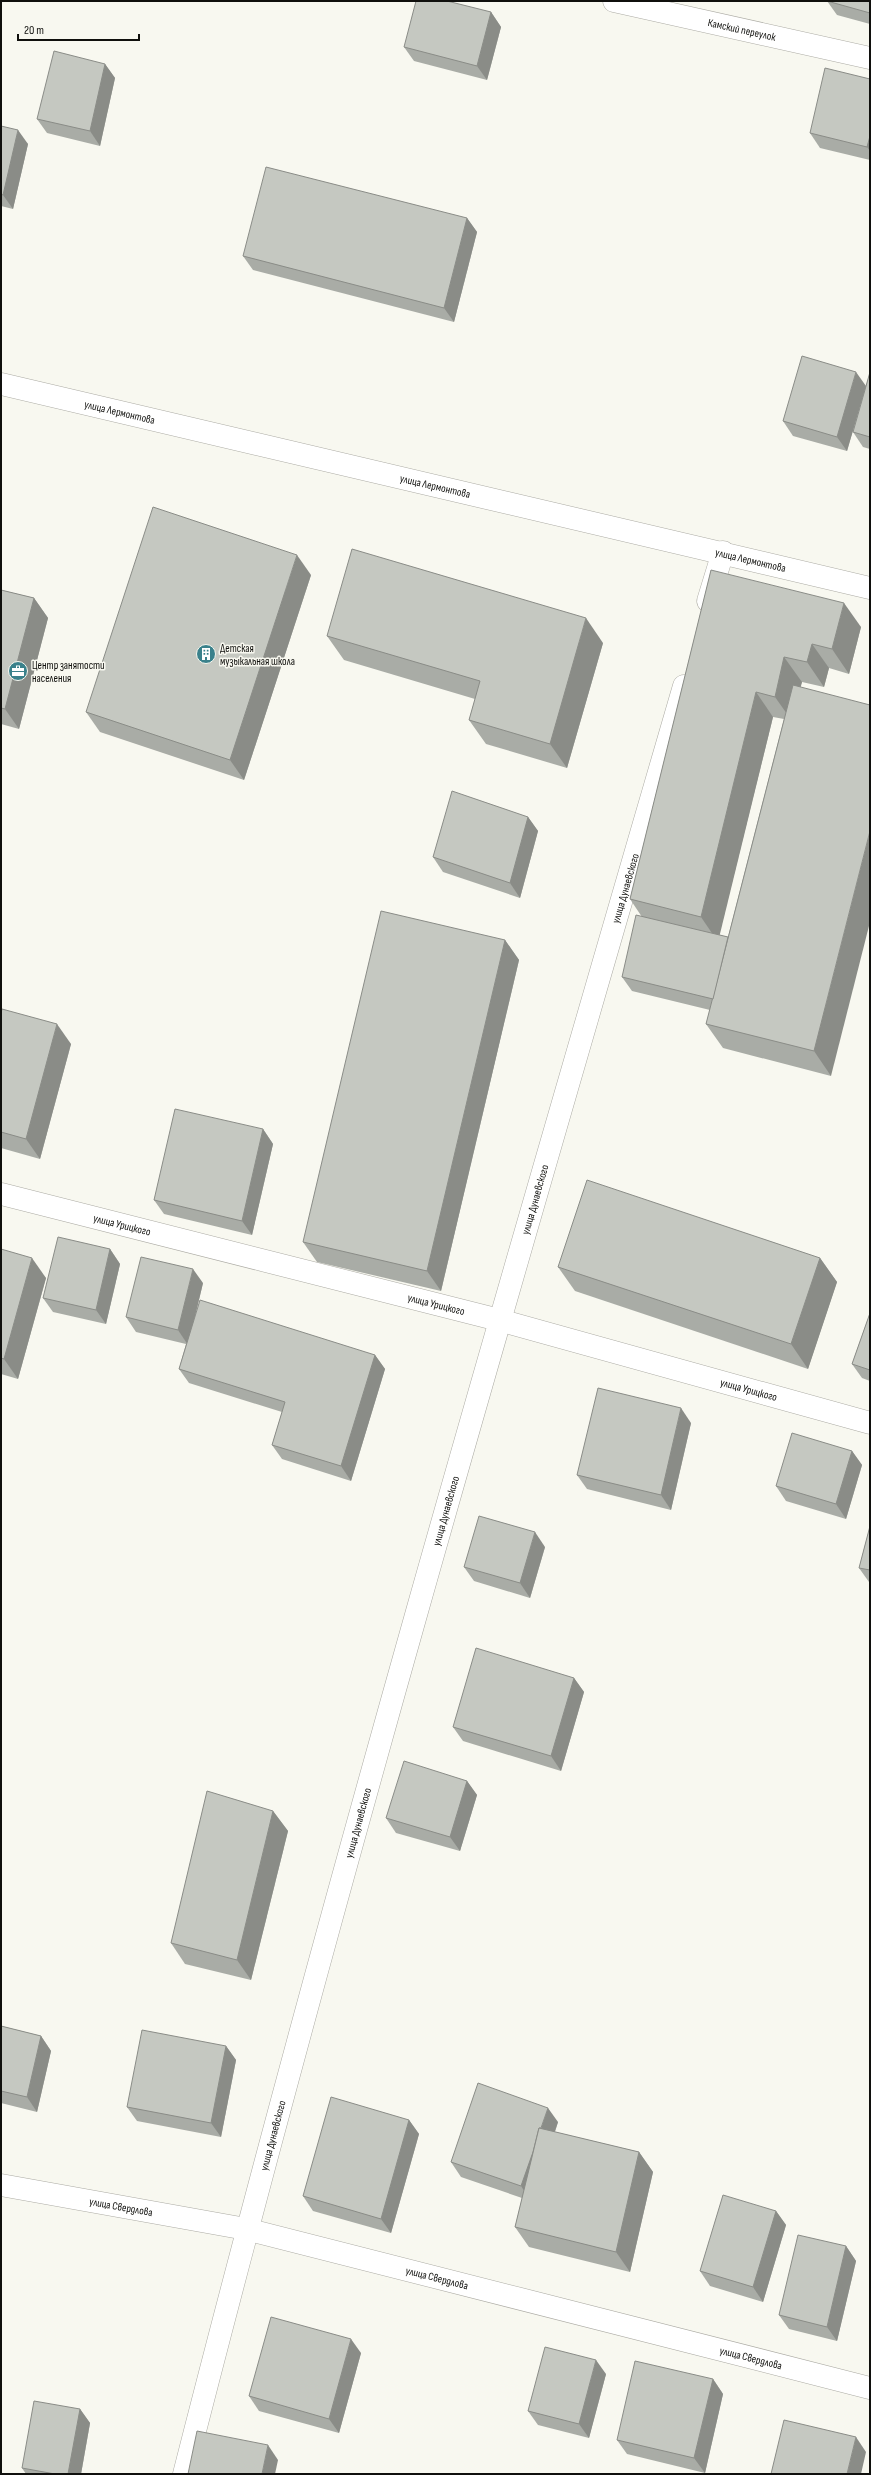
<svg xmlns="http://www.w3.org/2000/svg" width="871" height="2475" font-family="'Sofia Sans Condensed',sans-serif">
  <rect width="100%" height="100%" fill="#f8f8f0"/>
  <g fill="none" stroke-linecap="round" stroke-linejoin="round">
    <g stroke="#acaba4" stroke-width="23">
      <g id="minor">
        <path id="s1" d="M614,1L870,58"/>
        <path d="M708,601L723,552"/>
        <path id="s2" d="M1,1194L499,1320L870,1423"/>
        <path id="s3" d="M1,2185L246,2229L870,2388"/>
        <path id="s4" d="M184,2474C337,1874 511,1280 684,686"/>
      </g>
    </g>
    <g stroke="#acaba4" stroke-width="23">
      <g id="tertiary">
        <path id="s5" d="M1,384L870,588"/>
      </g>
    </g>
    <use href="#minor" stroke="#fff" stroke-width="22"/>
    <use href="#tertiary" stroke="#fff" stroke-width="22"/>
  </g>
  <g fill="#a9aca6" fill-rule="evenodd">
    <path d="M827,1H870V24L837,15Z"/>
    <path d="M491,12L501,27L487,80L414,61L404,47Z"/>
    <path d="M105,64L115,78L100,146L47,133L37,119Z"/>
    <path d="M870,79V160L820,148L810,133Z"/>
    <path d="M1,126L28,144L13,209L1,206Z"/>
    <path d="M467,218L477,232L454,322L253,270L243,256Z"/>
    <path d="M870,372V449L863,447L853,432Z"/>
    <path d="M866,386L847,451L793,436L783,421Z"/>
    <path d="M711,570L861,627L849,674L829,668L824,687L802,682L800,687L831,1076L723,1048L706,1024L710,1010L632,991L622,977L642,917L630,899ZM773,717L784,719L728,937L719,935Z"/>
    <path d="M311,575L244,780L100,732L86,712Z"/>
    <path d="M1,590L34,598L48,618L19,729L1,724Z"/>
    <path d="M327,636L603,643L567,768L486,744L469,720L475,699L344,660Z"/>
    <path d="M528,817L538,831L520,898L443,872L433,857Z"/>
    <path d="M505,940L519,960L441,1291L317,1262L303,1242Z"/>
    <path d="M1,1013L71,1044L40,1159L1,1148Z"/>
    <path d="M263,1129L273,1144L252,1235L164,1214L154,1200Z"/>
    <path d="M1,1249L46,1278L18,1379L1,1374Z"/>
    <path d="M110,1249L120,1264L106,1324L53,1312L43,1298Z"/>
    <path d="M820,1258L837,1282L808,1369L575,1291L558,1267Z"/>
    <path d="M203,1283L194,1321L375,1355L385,1369L351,1481L282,1459L272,1445L282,1412L189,1383L179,1369L186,1344L136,1332L126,1317Z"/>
    <path d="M870,1313V1381L862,1378L852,1364Z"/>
    <path d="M691,1423L671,1510L587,1489L577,1475Z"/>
    <path d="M852,1451L862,1465L846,1519L786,1501L776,1486Z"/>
    <path d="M870,1526V1582H869L859,1568Z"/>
    <path d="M545,1547L530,1598L474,1581L464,1567Z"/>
    <path d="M574,1678L584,1692L561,1771L463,1741L453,1727Z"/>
    <path d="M467,1781L477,1795L460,1851L396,1833L386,1818Z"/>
    <path d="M273,1811L288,1831L251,1980L185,1964L171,1943Z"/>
    <path d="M1,2026L41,2036L51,2051L37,2112L1,2103Z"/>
    <path d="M226,2046L236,2060L221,2137L137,2121L127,2107Z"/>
    <path d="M409,2120L419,2134L391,2233L313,2211L303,2196Z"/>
    <path d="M558,2122L555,2132L639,2152L653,2172L630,2272L529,2247L515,2227L522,2198L461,2177L451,2162Z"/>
    <path d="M776,2211L786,2225L763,2302L710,2286L700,2271Z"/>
    <path d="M846,2246L856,2261L837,2341L789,2329L779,2315Z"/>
    <path d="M361,2353L339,2433L259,2411L249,2396Z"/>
    <path d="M606,2374L589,2438L538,2425L528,2411Z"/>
    <path d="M713,2379L723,2394L705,2473L627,2454L617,2440Z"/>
    <path d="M80,2409L90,2423L81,2474H26L22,2468Z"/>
  </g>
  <g fill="#8a8c87">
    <path d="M491,12L501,27L487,80L477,66Z"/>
    <path d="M105,64L115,78L100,146L90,131Z"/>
    <path d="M18,130L28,144L13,209L3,195Z"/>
    <path d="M870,136V151L867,147Z"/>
    <path d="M467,218L477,232L454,322L444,308Z"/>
    <path d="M856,372L866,386L847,451L837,437Z"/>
    <path d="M297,555L311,575L244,780L230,760Z"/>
    <path d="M34,598L48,618L19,729L5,709Z"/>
    <path d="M844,603L861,627L849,674L832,649Z"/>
    <path d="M586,618L603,643L567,768L550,744Z"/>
    <path d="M812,644L829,668L824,687L807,662Z"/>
    <path d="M784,657L802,682L792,721L775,697Z"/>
    <path d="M756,692L773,717L718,942L701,917Z"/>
    <path d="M528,817L538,831L520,898L510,883Z"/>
    <path d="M870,831V922L831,1076L814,1051Z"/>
    <path d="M505,940L519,960L441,1291L427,1271Z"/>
    <path d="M57,1024L71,1044L40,1159L26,1139Z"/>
    <path d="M263,1129L273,1144L252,1235L242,1221Z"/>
    <path d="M110,1249L120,1264L106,1324L96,1310Z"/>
    <path d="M32,1258L46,1278L18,1379L4,1359Z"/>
    <path d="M820,1258L837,1282L808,1369L791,1344Z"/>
    <path d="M193,1269L203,1283L188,1345L178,1330Z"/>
    <path d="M375,1355L385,1369L351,1481L341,1466Z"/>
    <path d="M681,1408L691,1423L671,1510L661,1495Z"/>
    <path d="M852,1451L862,1465L846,1519L836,1504Z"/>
    <path d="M535,1532L545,1547L530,1598L520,1583Z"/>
    <path d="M574,1678L584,1692L561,1771L551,1756Z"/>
    <path d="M467,1781L477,1795L460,1851L450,1837Z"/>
    <path d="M273,1811L288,1831L251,1980L237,1960Z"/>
    <path d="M41,2036L51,2051L37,2112L27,2097Z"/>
    <path d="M226,2046L236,2060L221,2137L211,2123Z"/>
    <path d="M548,2108L558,2122L531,2201L521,2186Z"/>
    <path d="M409,2120L419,2134L391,2233L381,2219Z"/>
    <path d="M639,2152L653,2172L630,2272L616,2252Z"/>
    <path d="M776,2211L786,2225L763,2302L753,2287Z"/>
    <path d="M846,2246L856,2261L837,2341L827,2327Z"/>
    <path d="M351,2339L361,2353L339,2433L329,2419Z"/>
    <path d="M596,2360L606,2374L589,2438L579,2424Z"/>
    <path d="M713,2379L723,2394L705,2473L694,2458Z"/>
    <path d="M80,2409L90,2423L81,2474H68Z"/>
    <path d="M856,2437L866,2452L861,2474H847Z"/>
    <path d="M268,2445L278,2460L275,2474H262Z"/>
  </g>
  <g fill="#c5c8c1" stroke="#8a8c87">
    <path d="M416,1H447L491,12L477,66L404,47Z"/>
    <path d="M827,1H870V13Z"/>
    <path d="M54,51L105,64L90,131L37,119Z"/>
    <path d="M825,68L870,79V136L867,147L810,133Z"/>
    <path d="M1,126L18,130L3,195L1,194Z"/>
    <path d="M266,167L467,218L444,308L243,256Z"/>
    <path d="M802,356L856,372L837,437L783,421Z"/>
    <path d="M870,372V437L853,432Z"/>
    <path d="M153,507L297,555L230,760L86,712Z"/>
    <path d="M352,549L586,618L550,744L469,720L480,681L327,636Z"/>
    <path d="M711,570L844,603L832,649L812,644L807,662L784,657L775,697L756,692L701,917L630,899Z"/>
    <path d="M1,590L34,598L5,709L1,708Z"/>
    <path d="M793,685L870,705V831L814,1051L706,1024Z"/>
    <path d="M452,791L528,817L510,883L433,857Z"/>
    <path d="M381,911L505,940L427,1271L303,1242Z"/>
    <path d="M636,915L728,937L713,999L622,977Z"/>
    <path d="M2,1009L57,1024L26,1139L1,1132V1013Z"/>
    <path d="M175,1109L263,1129L242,1221L154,1200Z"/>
    <path d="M587,1180L820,1258L791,1344L558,1267Z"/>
    <path d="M58,1237L110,1249L96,1310L43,1298Z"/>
    <path d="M1,1249L32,1258L4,1359L1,1358Z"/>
    <path d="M141,1257L193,1269L178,1330L126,1317Z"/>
    <path d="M200,1300L375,1355L341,1466L272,1445L285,1402L179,1369Z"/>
    <path d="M870,1313V1370L852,1364Z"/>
    <path d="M598,1388L681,1408L661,1495L577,1475Z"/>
    <path d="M792,1433L852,1451L836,1504L776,1486Z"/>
    <path d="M479,1516L535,1532L520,1583L464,1567Z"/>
    <path d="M870,1526V1570L859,1568Z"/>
    <path d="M476,1648L574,1678L551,1756L453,1727Z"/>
    <path d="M404,1761L467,1781L450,1837L386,1818Z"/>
    <path d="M207,1791L273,1811L237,1960L171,1943Z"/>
    <path d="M1,2026L41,2036L27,2097L1,2091Z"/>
    <path d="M142,2030L226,2046L211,2123L127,2107Z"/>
    <path d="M478,2083L548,2108L541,2128H539L533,2152L521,2186L451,2162Z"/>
    <path d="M331,2097L409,2120L381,2219L303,2196Z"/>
    <path d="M539,2128L639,2152L616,2252L515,2227Z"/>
    <path d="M723,2195L776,2211L753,2287L700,2271Z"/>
    <path d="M798,2235L846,2246L827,2327L779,2315Z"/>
    <path d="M271,2317L351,2339L329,2419L249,2396Z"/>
    <path d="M545,2347L596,2360L579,2424L528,2411Z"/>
    <path d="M635,2361L713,2379L694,2458L617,2440Z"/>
    <path d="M34,2401L80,2409L68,2474H55L22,2468Z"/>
    <path d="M784,2420L856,2437L847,2474H771Z"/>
    <path d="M197,2431L268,2445L262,2474H188Z"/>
  </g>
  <defs>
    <g id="building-disc" transform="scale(1)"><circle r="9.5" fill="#3a818b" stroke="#f8f8f0"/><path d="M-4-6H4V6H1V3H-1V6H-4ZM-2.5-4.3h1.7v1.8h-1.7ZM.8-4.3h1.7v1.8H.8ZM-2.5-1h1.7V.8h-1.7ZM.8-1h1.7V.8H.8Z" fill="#fff"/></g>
    <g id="office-disc" transform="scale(1)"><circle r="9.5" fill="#3a818b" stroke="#f8f8f0"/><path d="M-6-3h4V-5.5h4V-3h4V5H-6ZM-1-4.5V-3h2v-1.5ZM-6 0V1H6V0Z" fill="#fff"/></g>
  </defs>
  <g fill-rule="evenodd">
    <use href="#building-disc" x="206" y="654"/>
    <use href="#office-disc" x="18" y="671"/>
  </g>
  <g text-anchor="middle" stroke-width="3" stroke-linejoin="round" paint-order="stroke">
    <g font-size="11" fill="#10100d" stroke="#f8f8f0">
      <text dy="4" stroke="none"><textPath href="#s1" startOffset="131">Камский переулок</textPath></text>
      <text dy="4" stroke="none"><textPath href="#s5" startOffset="122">улица Лермонтова</textPath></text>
      <text dy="4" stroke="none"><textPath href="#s5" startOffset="446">улица Лермонтова</textPath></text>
      <text dy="4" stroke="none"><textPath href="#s5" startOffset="770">улица Лермонтова</textPath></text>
      <text dy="4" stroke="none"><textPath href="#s4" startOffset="1646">улица Дунаевского</textPath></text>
      <text dy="4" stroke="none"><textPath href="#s4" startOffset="1322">улица Дунаевского</textPath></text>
      <text dy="4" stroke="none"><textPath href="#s2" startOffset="125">улица Урицкого</textPath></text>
      <text dy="4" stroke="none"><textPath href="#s2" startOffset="449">улица Урицкого</textPath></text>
      <text dy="4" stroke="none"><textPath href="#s2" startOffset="773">улица Урицкого</textPath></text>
      <text dy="4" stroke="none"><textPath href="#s4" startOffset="998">улица Дунаевского</textPath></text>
      <text dy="4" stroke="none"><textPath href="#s4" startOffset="674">улица Дунаевского</textPath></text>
      <text dy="4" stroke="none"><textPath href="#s4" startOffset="350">улица Дунаевского</textPath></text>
      <text dy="4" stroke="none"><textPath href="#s3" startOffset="122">улица Свердлова</textPath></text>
      <text dy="4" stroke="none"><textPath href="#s3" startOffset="446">улица Свердлова</textPath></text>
      <text dy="4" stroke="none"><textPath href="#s3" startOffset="770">улица Свердлова</textPath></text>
    </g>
    <g font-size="11" fill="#10100d" stroke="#f8f8f0" text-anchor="start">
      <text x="220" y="652">Детская<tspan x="220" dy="13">музыкальная школа</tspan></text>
      <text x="32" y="669">Центр занятости<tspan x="32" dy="13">населения</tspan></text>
    </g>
  </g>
  <rect width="871" height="2475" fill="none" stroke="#10100d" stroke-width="4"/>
  <path d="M18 34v6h121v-6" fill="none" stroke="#10100d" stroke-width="2"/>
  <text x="24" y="34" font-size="12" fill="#10100d" stroke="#f8f8f0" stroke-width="3" paint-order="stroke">20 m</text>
</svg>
